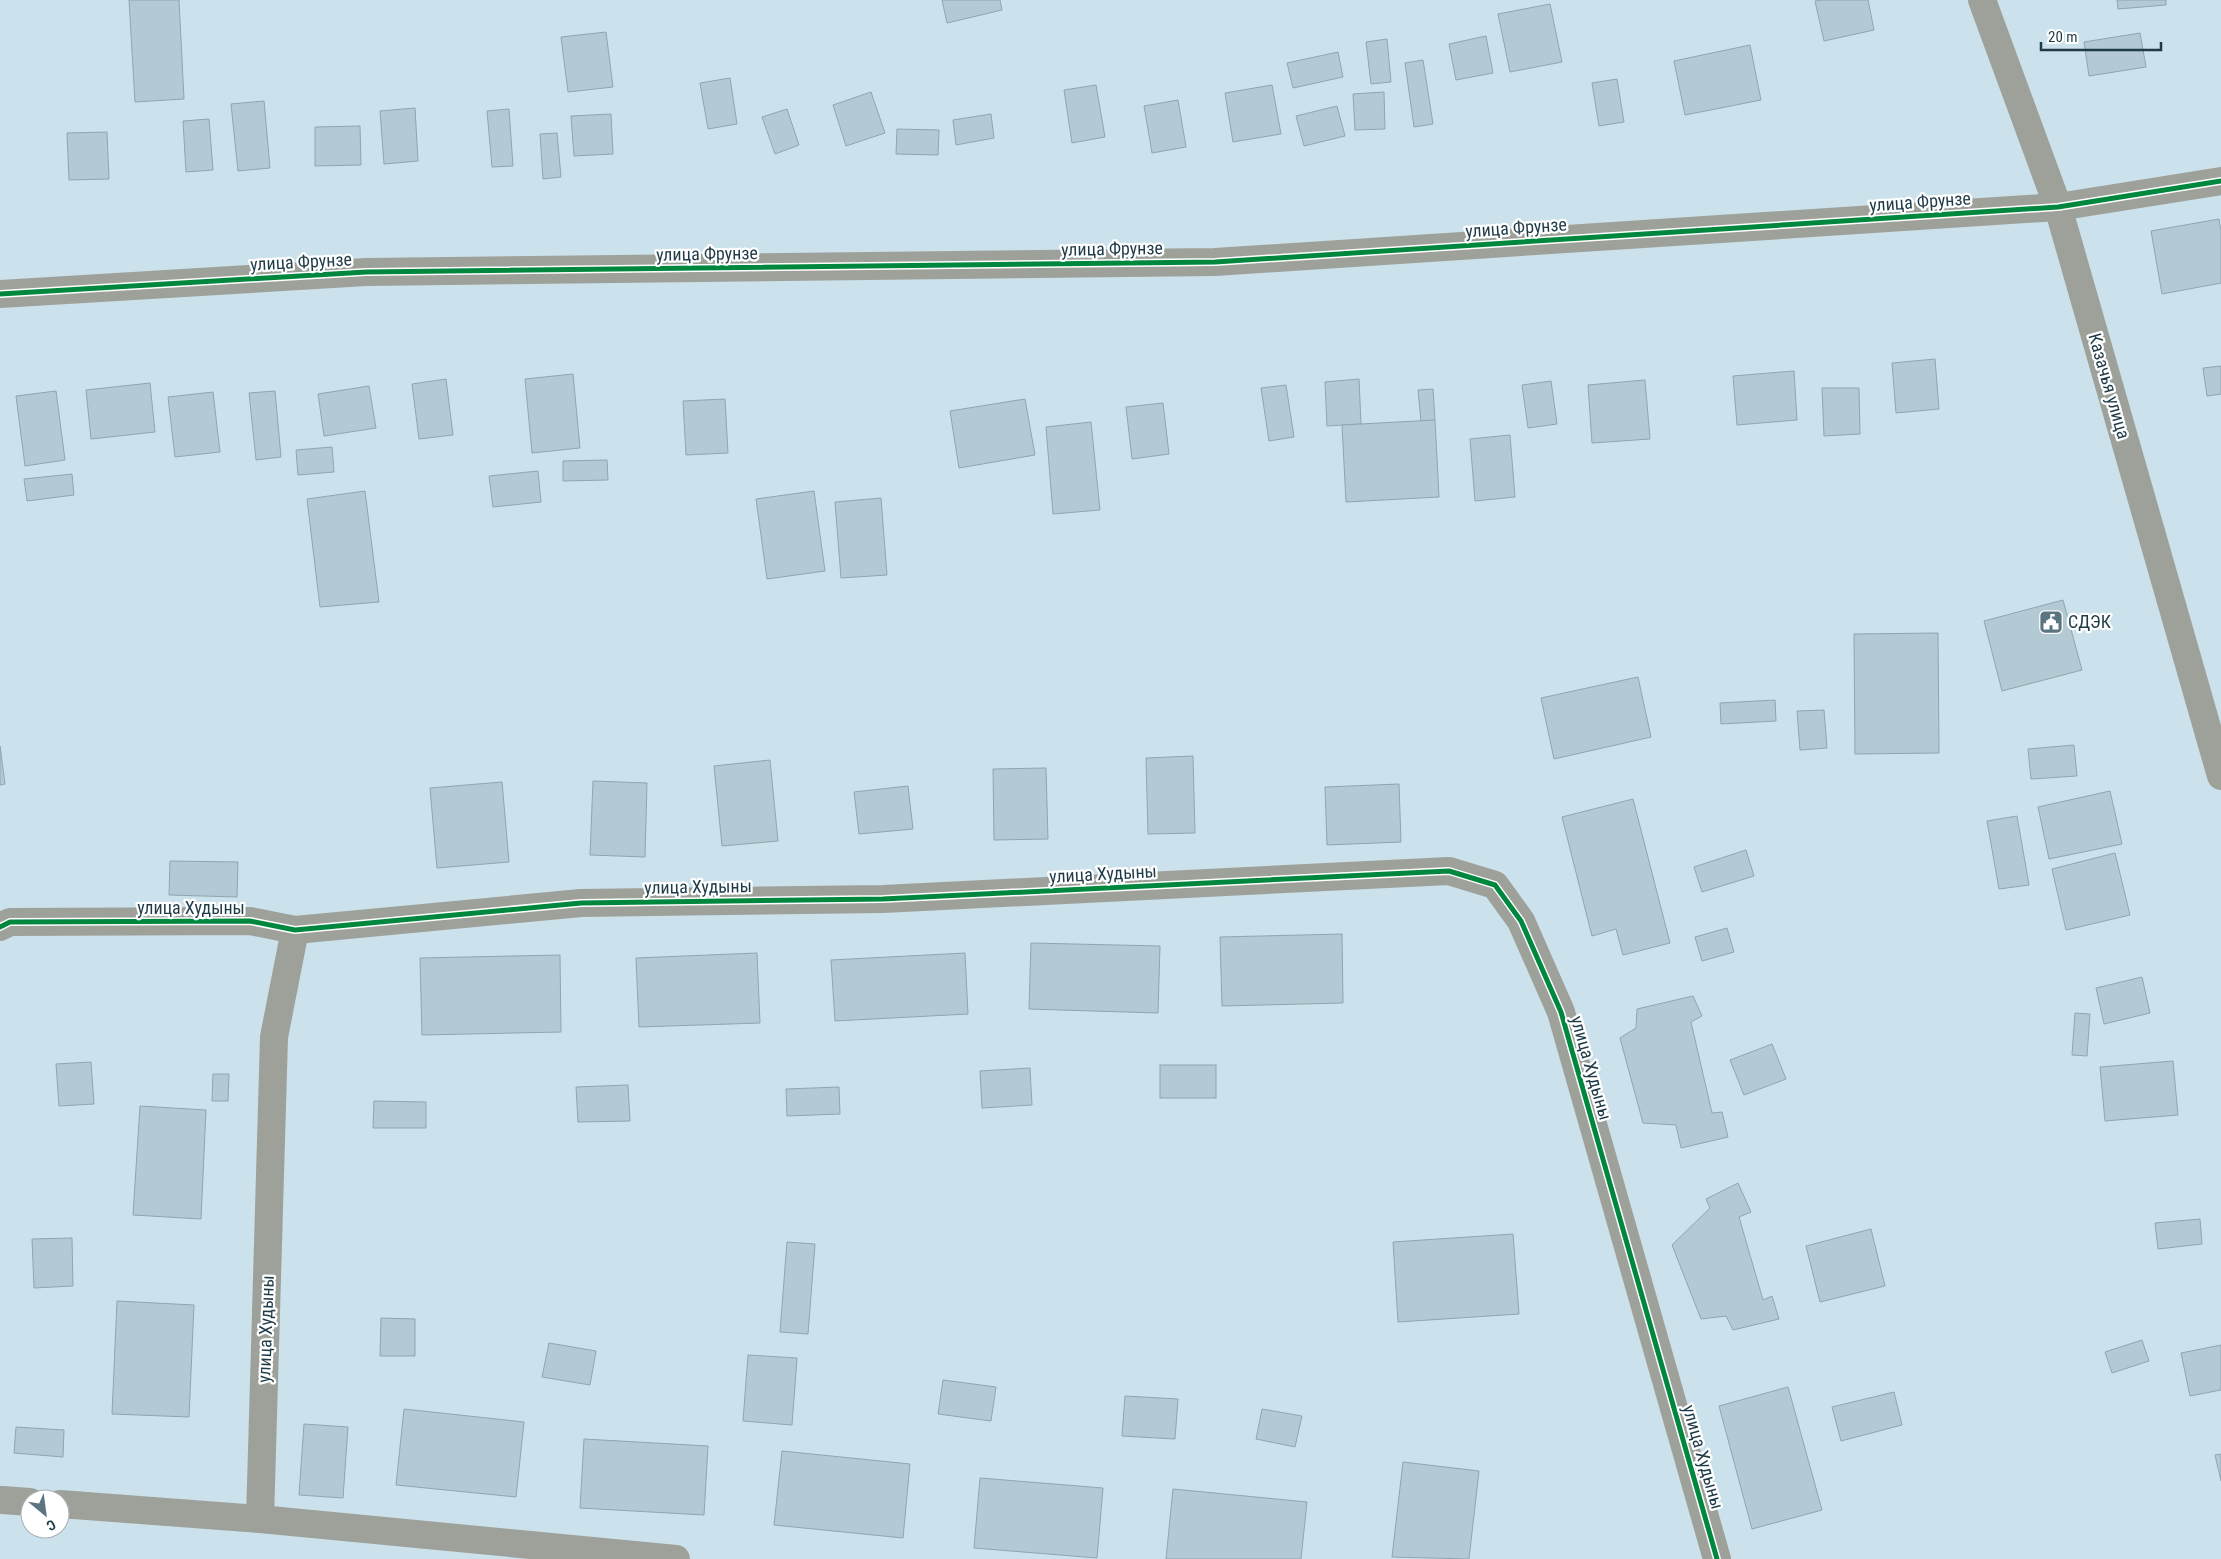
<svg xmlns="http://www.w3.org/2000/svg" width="2221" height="1559" font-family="'Roboto Condensed',sans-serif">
  <rect width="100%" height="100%" fill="#cbe1eb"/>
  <g fill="#b3cad4" stroke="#8fa6b0">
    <path d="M129,0H179L184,99L135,102Z"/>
    <path d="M942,0H1000L1002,10L947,23Z"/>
    <path d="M1821,0H1868L1874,30L1824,41L1815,1Z"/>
    <path d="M2117,0H2166V5L2118,9Z"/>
    <path d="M1550,4L1562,62L1510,72L1498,14Z"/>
    <path d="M606,32L613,87L568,92L561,37Z"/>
    <path d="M2140,33L2146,67L2089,76L2084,42Z"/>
    <path d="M1486,36L1493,73L1456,80L1449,44Z"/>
    <path d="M1387,39L1391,82L1371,84L1366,42Z"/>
    <path d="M1750,45L1761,100L1685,115L1674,61Z"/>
    <path d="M1338,52L1343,77L1293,88L1287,63Z"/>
    <path d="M1423,60L1433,124L1414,127L1405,63Z"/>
    <path d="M730,78L737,124L708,129L700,83Z"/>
    <path d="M1617,79L1624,122L1599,126L1592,83Z"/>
    <path d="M1096,85L1105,137L1072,143L1064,90Z"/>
    <path d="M1272,85L1281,134L1233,142L1225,93Z"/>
    <path d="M871,92L885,133L846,146L833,105Z"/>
    <path d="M1384,92L1385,129L1355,130L1353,94Z"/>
    <path d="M1178,100L1186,147L1152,153L1144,106Z"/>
    <path d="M264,101L270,168L238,171L231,104Z"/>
    <path d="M1337,106L1345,136L1304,146L1296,116Z"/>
    <path d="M415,108L418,161L384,164L380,111Z"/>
    <path d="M509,109L513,166L492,167L487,111Z"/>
    <path d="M787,109L799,145L775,154L762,117Z"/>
    <path d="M611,114L613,154L574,156L571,116Z"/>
    <path d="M991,114L994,138L956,145L953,120Z"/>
    <path d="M209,119L213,170L186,172L183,121Z"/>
    <path d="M360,126L361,165L315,166V127Z"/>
    <path d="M897,129L939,130L938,155L896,154Z"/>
    <path d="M107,132L109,179L69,180L67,133Z"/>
    <path d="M557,133L561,177L543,179L540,134Z"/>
    <path d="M2219,219L2221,231V283L2162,294L2151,231Z"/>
    <path d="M1935,359L1939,409L1896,413L1892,363Z"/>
    <path d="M2221,366V394L2207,396L2203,368Z"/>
    <path d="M1794,371L1797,420L1737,425L1733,376Z"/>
    <path d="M573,374L580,448L532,453L525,379Z"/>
    <path d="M446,379L453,435L419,439L412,384Z"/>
    <path d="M1359,379L1361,424L1327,426L1325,382Z"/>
    <path d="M1645,380L1650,439L1592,443L1588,385Z"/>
    <path d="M1551,381L1557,424L1528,428L1522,385Z"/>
    <path d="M150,383L155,432L91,439L86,390Z"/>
    <path d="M1286,385L1294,437L1269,441L1261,388Z"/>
    <path d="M369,386L376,428L324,436L318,394Z"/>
    <path d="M1822,388H1859L1860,434L1824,436Z"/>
    <path d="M1433,389L1435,420L1421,421L1418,390Z"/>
    <path d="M56,391L65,460L25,466L16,396Z"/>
    <path d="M275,391L281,457L256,460L249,393Z"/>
    <path d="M213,392L220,452L175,457L168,397Z"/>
    <path d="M725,399L728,453L686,455L683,401Z"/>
    <path d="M1025,399L1035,455L959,468L950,411Z"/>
    <path d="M1163,403L1169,454L1132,459L1126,407Z"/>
    <path d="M1435,420L1439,497L1346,502L1342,425Z"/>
    <path d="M1091,422L1100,510L1053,514L1046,427Z"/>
    <path d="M1510,435L1515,497L1475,501L1470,439Z"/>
    <path d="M332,447L334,472L298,475L296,450Z"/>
    <path d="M607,460L608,480L563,481V461Z"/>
    <path d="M538,471L541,502L493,507L489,476Z"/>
    <path d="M72,474L74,495L27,501L24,479Z"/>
    <path d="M365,491L379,602L320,607L307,499Z"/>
    <path d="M814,491L825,571L767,579L756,499Z"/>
    <path d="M881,498L887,575L841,578L835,502Z"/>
    <path d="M2063,600L2082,670L2002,691L1984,621Z"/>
    <path d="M1938,633L1939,753L1855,754L1854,634Z"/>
    <path d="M1638,677L1651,737L1554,759L1541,698Z"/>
    <path d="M1775,700L1776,721L1721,724L1720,703Z"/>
    <path d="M1824,710L1827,748L1800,750L1797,711Z"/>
    <path d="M2074,745L2077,776L2031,779L2028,749Z"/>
    <path d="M0,746L5,784L0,785Z"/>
    <path d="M1193,756L1195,833L1148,834L1146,758Z"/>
    <path d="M770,760L778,841L722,846L714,766Z"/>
    <path d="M1046,768L1048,839L994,840L993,769Z"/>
    <path d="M593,781L647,783L645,857L590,855Z"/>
    <path d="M502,782L509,862L437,868L430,788Z"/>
    <path d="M1399,784L1401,842L1327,845L1325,787Z"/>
    <path d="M908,786L913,829L859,834L854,792Z"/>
    <path d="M2110,791L2122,844L2049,859L2038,807Z"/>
    <path d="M1633,799L1670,943L1623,955L1616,929L1592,936L1562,817Z"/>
    <path d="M2017,816L2029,885L1999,889L1987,821Z"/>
    <path d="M1746,850L1754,876L1702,892L1694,867Z"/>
    <path d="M2115,853L2130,915L2066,930L2052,869Z"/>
    <path d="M170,861L238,862L237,897L169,895Z"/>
    <path d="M1727,928L1734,952L1702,961L1695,937Z"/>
    <path d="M1342,934L1343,1003L1222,1006L1220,937Z"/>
    <path d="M1031,943L1160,946L1158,1013L1029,1009Z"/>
    <path d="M757,953L760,1023L639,1027L636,958Z"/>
    <path d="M965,953L968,1014L835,1021L831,960Z"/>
    <path d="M560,955L561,1032L422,1035L420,958Z"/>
    <path d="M2142,977L2150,1013L2104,1024L2096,988Z"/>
    <path d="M1693,996L1702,1016L1691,1022L1712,1113L1722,1112L1728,1137L1681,1148L1676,1125L1643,1123L1620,1038L1636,1028L1637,1009Z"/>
    <path d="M2075,1013L2090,1014L2087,1056L2072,1055Z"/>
    <path d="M1772,1044L1786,1079L1744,1095L1730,1060Z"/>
    <path d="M2173,1061L2178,1115L2105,1121L2100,1067Z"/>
    <path d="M91,1062L94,1104L59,1106L56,1064Z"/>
    <rect x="1160" y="1065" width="56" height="33"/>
    <path d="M1030,1068L1032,1105L982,1108L980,1071Z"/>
    <path d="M213,1074H229L228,1101H212Z"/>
    <path d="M628,1085L630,1121L578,1122L576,1087Z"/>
    <path d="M839,1087L840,1114L787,1116L786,1089Z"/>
    <path d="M374,1101L426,1102V1128H373Z"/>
    <path d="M140,1106L206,1110L201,1219L133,1215Z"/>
    <path d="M1738,1183L1751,1212L1739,1217L1763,1300L1772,1296L1779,1319L1733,1330L1726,1316L1701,1319L1672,1245L1710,1208L1706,1199Z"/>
    <path d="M2200,1219L2202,1244L2158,1249L2155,1223Z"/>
    <path d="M1871,1229L1885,1286L1820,1302L1806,1246Z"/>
    <path d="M1513,1234L1519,1314L1398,1322L1393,1242Z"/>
    <path d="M72,1238L73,1286L34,1288L32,1239Z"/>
    <path d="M787,1242L815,1244L808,1334L780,1332Z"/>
    <path d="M117,1301L194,1305L189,1417L112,1414Z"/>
    <path d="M381,1318L415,1319V1356H380Z"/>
    <path d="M2142,1340L2149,1361L2112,1373L2105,1352Z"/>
    <path d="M549,1343L596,1351L590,1385L542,1377Z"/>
    <path d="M2221,1345V1390L2190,1396L2181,1353Z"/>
    <path d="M748,1355L797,1358L792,1425L743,1421Z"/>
    <path d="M943,1380L996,1387L991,1421L938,1414Z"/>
    <path d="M1788,1387L1822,1510L1752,1529L1719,1406Z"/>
    <path d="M1894,1392L1902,1425L1841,1441L1832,1407Z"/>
    <path d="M1125,1396L1178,1399L1175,1439L1122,1436Z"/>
    <path d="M404,1409L524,1422L516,1497L396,1485Z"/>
    <path d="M1262,1409L1302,1416L1295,1447L1256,1439Z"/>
    <path d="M304,1424L348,1427L343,1498L299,1495Z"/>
    <path d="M16,1427L64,1430L63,1457L14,1453Z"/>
    <path d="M584,1439L708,1446L704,1515L580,1508Z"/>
    <path d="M782,1451L910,1464L903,1538L774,1525Z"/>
    <path d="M2221,1454V1481L2215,1455Z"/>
    <path d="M1403,1462L1479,1471L1469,1559L1392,1557Z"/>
    <path d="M980,1478L1103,1488L1097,1558L974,1548Z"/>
    <path d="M1173,1489L1307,1502L1301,1559H1166Z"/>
  </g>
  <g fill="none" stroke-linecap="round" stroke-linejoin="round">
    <g stroke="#9ea19a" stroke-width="28">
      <path d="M1982,0L2058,207L2221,776"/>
      <path d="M0,294L366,272L1215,262L2058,207L2221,181"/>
      <path d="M0,927L10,922L250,921L295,930L581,903L883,899L1449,871L1495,885L1521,921L1561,1012L1717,1559"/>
      <path d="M2,1500L30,1502"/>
      <path d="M60,1504L260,1519L676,1559"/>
      <path d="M260,1519L274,1037L295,930"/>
    </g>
    <g stroke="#fff" stroke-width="8">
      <g id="cycleway">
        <path d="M0,294L366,272L1215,262L2058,207L2221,181"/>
        <path d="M0,927L10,922L250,921L295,930L581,903L883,899L1449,871L1495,885L1521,921L1561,1012L1717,1559"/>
      </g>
    </g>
    <use href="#cycleway" stroke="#00873e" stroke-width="5"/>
  </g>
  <defs>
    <g id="civic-square" transform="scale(1.25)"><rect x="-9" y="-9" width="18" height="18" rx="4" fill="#5b7580" stroke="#fff"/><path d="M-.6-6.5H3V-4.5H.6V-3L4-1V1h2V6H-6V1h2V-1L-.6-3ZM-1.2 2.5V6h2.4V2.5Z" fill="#fff"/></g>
  </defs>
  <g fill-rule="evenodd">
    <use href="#civic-square" x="2051" y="622"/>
  </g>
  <g text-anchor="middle" stroke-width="4.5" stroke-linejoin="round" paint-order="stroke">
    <g font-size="18" fill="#1f3b47" stroke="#fff">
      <text transform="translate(1920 202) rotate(-4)" y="6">улица Фрунзе</text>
      <text transform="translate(1516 228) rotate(-4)" y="6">улица Фрунзе</text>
      <text transform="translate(1112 249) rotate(-1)" y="6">улица Фрунзе</text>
      <text transform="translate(707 254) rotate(-1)" y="6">улица Фрунзе</text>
      <text transform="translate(301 262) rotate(-3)" y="6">улица Фрунзе</text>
      <text transform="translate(2109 386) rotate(74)" y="6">Казачья улица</text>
      <text transform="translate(1103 874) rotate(-3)" y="6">улица Худыны</text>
      <text transform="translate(698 887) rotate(-1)" y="6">улица Худыны</text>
      <text x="191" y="914">улица Худыны</text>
      <text transform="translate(1591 1068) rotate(74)" y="6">улица Худыны</text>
      <text transform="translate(266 1329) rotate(-88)" y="6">улица Худыны</text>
      <text transform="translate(1703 1457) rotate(74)" y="6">улица Худыны</text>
    </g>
    <g font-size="18" fill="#1f3b47" stroke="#fff" text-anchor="start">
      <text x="2068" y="628">СДЭК</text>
    </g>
  </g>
  <g transform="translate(45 1514) rotate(151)"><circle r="24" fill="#ffffff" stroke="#a5b1b5"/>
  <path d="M0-4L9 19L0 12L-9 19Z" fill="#5b7580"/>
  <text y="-8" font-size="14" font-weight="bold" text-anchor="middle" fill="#1f3b47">С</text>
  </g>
  <path d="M2041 42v8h120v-8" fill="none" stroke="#1f3b47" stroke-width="2.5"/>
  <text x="2048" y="42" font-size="15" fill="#1f3b47" stroke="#ffffff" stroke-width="4" paint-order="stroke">20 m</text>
</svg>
